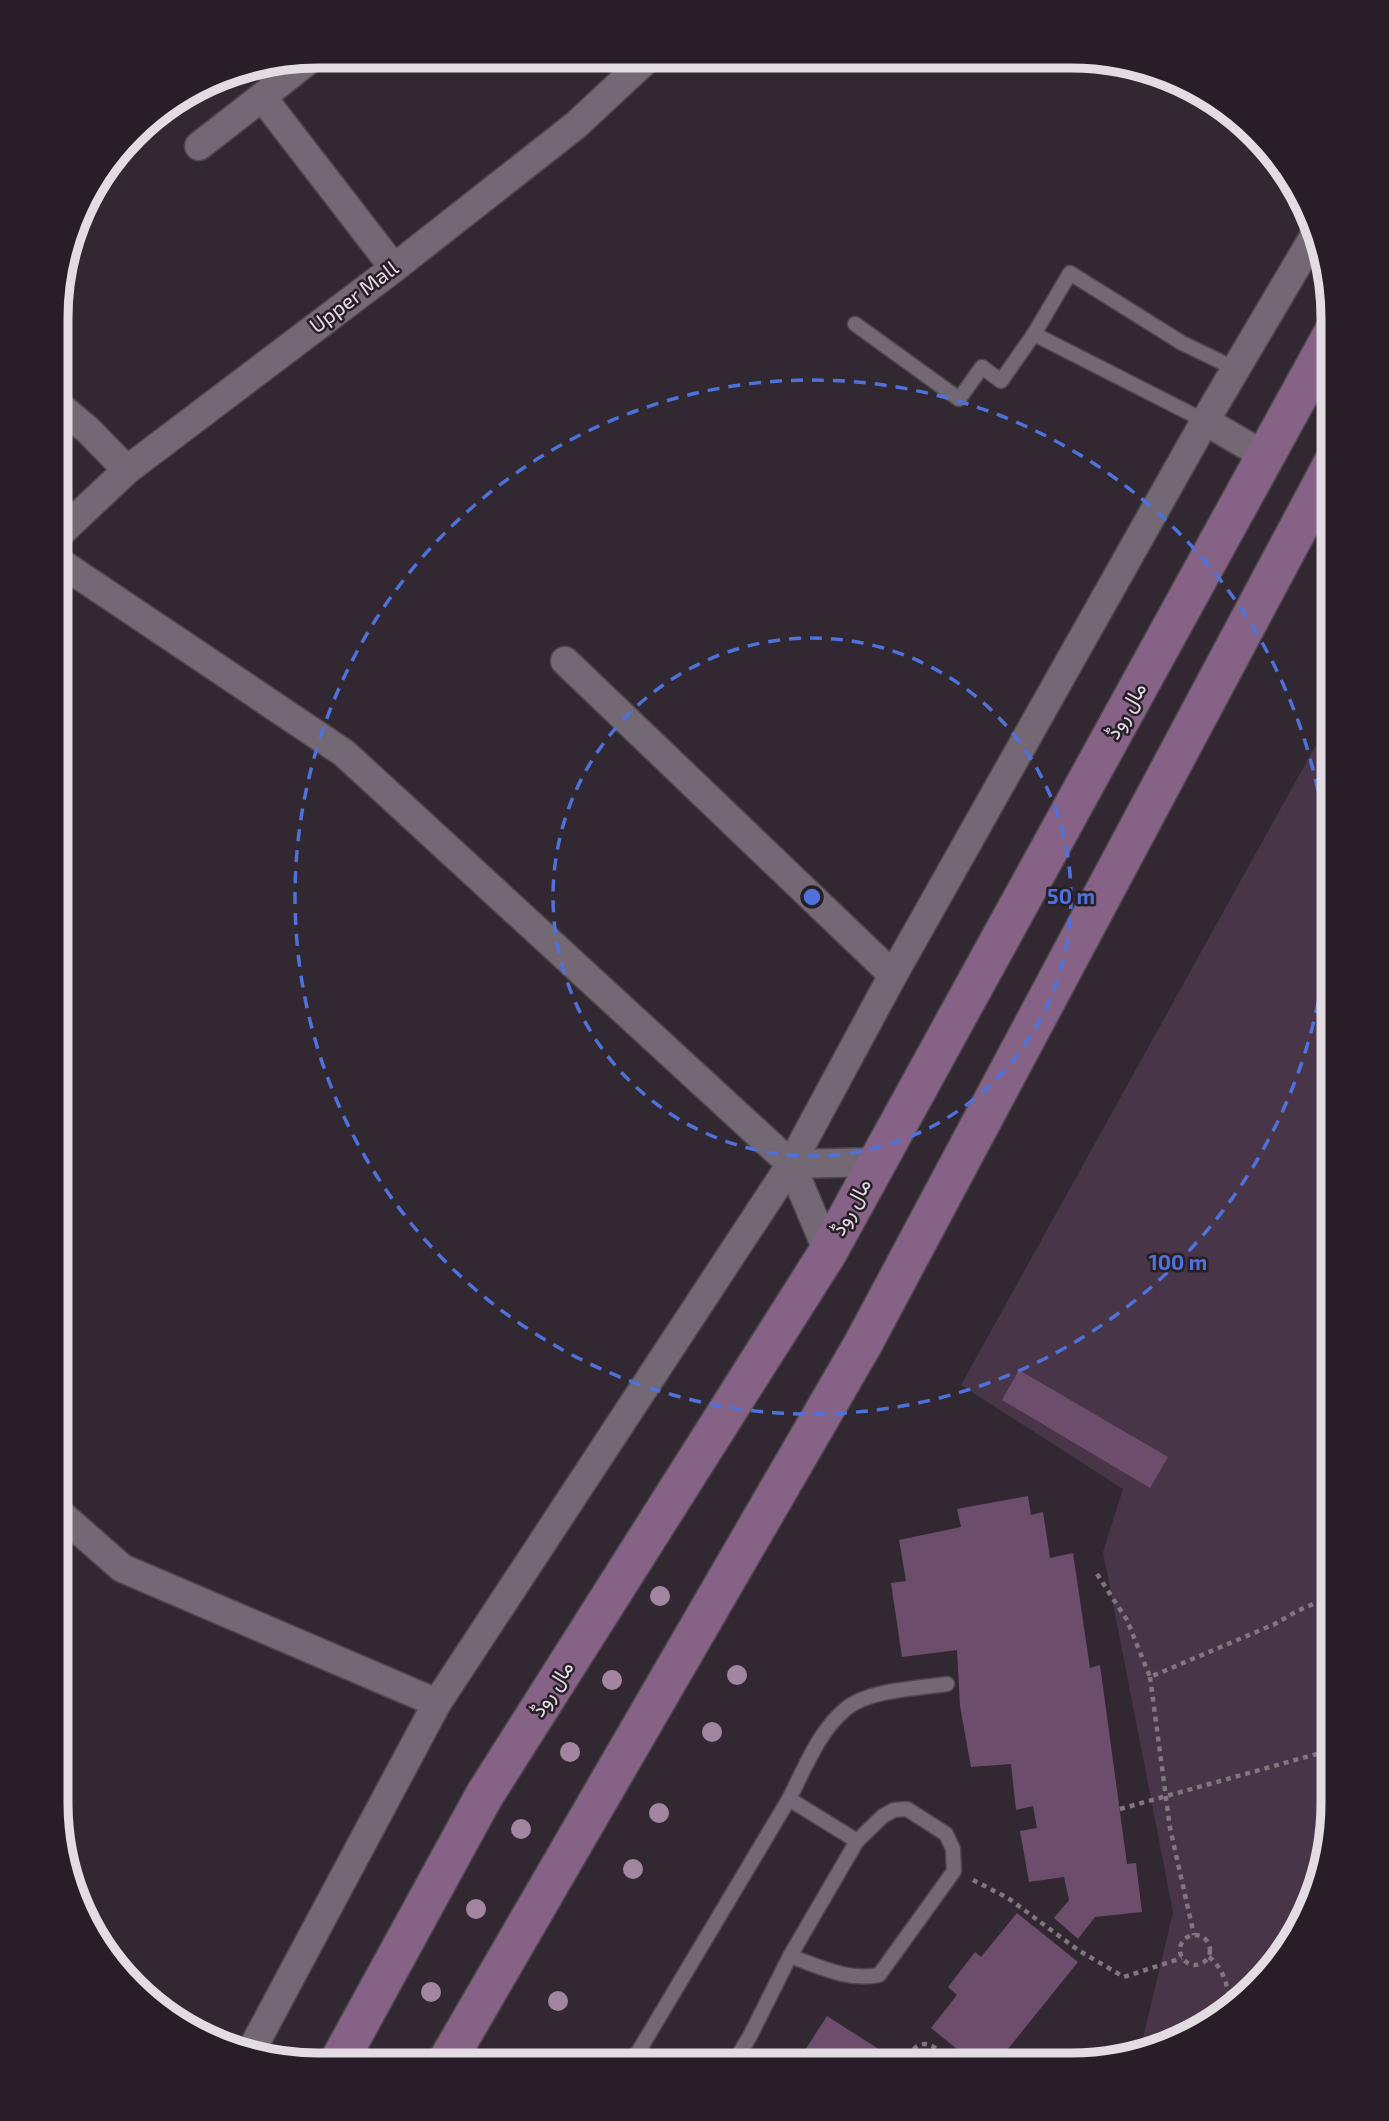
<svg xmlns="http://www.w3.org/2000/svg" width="1389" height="2121" font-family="'Exo 2',Vazirmatn,sans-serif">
  <rect width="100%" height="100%" fill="#312831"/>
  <path fill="#483547" d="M1333,714L1332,1820L1319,1887L1288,1949L1231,2010L1171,2045L1140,2051L1173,1912L1103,1552L1123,1489L961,1385Z"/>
  <g fill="#6d4d6c">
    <path d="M1019,1370L1168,1457L1150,1488L1002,1400Z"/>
    <path d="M1028,1496L1031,1515L1043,1512L1050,1558L1073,1553L1090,1668L1100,1665L1127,1864L1136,1863L1142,1912L1095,1917L1078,1939L1054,1918L1069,1900L1064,1877L1029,1882L1020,1831L1037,1828L1033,1806L1016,1810L1011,1764L971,1767L960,1706L957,1650L902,1657L891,1583L906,1581L899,1540L961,1527L957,1509Z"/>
    <path d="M1017,1913L1078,1962L995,2065H977L931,2028L957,1995L948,1987L975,1952L981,1957Z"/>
    <path d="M827,2016L888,2055L882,2064H796Z"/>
  </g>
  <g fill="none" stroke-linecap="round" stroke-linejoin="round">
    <g stroke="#4e464d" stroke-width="17">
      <g id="service">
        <path d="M855,324L959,399L982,367L1001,381L1034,334"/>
        <path d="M1205,421L1034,334L1070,273L1182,343L1236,369"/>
        <path d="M789,1799C805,1768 819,1730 847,1708C869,1690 919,1688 947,1684"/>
        <path d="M790,1956C821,1967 846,1981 879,1975L954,1871L953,1849L946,1834L907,1809L894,1810L883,1816L857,1841"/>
        <path d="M631,2064L789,1799L857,1841L790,1956L750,2036L733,2064"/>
      </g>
    </g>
    <g stroke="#4e464d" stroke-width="31">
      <g id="minor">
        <path d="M311,58L262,97L394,268"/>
        <path d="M199,146L262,97"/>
        <path d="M58,405L88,430L127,470"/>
        <path d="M1267,457L1205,421L1316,233"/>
        <path d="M58,535L127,470L394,268L576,125L649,57"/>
        <path d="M58,561L344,753L791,1164L828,1252"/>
        <path d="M565,661L893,975"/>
        <path d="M791,1164L875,1162"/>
        <path d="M56,1510L122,1568L437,1703"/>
        <path d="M250,2053L437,1703L791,1164L893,975L1205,421"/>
      </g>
    </g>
    <g stroke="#4e464d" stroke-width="41">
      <g id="secondary">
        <path d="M338,2063L484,1796L828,1252L1333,333"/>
        <path d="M446,2063L863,1344L1333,463"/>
      </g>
    </g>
    <g stroke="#7f767e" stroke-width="4.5" stroke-dasharray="5 5" stroke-linecap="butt">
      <path d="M1097,1574L1127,1620L1150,1677L1275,1624L1297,1611L1332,1596"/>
      <path d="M1150,1677L1170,1828L1194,1935"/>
      <path d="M1120,1809L1331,1750L1332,1738"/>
      <path d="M973,1880L1008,1898L1078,1950L1124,1977L1182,1958"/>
      <circle cx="1195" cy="1950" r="15"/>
      <path d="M1209,1957C1226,1971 1227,1988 1232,2009"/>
      <path d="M901,2065C923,2031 931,2044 956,2065"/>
    </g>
    <use href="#service" stroke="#736873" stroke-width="14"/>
    <use href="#minor" stroke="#736873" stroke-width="28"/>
    <use href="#secondary" stroke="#866386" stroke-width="38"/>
  </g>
  <g fill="#a286a1">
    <circle cx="660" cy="1596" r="10"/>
    <circle cx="737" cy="1675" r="10"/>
    <circle cx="612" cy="1680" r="10"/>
    <circle cx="712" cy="1732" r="10"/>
    <circle cx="570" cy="1752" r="10"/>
    <circle cx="659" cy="1813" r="10"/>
    <circle cx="521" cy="1829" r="10"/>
    <circle cx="633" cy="1869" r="10"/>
    <circle cx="476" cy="1909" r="10"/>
    <circle cx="431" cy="1992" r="10"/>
    <circle cx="558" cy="2001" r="10"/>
  </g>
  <g fill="none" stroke="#4e72da" stroke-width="3.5" stroke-dasharray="12 9">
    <circle cx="812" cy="897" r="259"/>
    <circle cx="812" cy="897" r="517"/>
  </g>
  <g text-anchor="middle" stroke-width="5" stroke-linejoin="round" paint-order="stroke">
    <g font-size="21" fill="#e3dce2" stroke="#271e27">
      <text transform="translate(354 297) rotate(-37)" y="7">Upper Mall</text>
      <text transform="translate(1126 711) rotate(-61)" y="7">مال روڈ</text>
      <text transform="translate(851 1207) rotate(-62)" y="7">مال روڈ</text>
      <text transform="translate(552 1689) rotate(-58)" y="7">مال روڈ</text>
    </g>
  </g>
  <path d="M0 0H1389V2121H0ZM318 68H1071A250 250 0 0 1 1321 318V1803A250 250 0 0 1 1071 2053H318A250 250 0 0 1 68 1803V318A250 250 0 0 1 318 68Z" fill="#271e27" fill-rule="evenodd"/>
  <path fill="none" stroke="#e3dce2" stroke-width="9" d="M318 68H1071A250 250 0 0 1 1321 318V1803A250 250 0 0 1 1071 2053H318A250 250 0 0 1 68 1803V318A250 250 0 0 1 318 68Z"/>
  <circle cx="812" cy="897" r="10" fill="#4e72da" stroke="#271e27" stroke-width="3.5"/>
  <g font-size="21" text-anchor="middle" font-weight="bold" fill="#4e72da" stroke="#271e27" stroke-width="5" stroke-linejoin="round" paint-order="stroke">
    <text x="1071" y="904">50 m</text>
    <text x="1178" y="1270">100 m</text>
  </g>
</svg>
